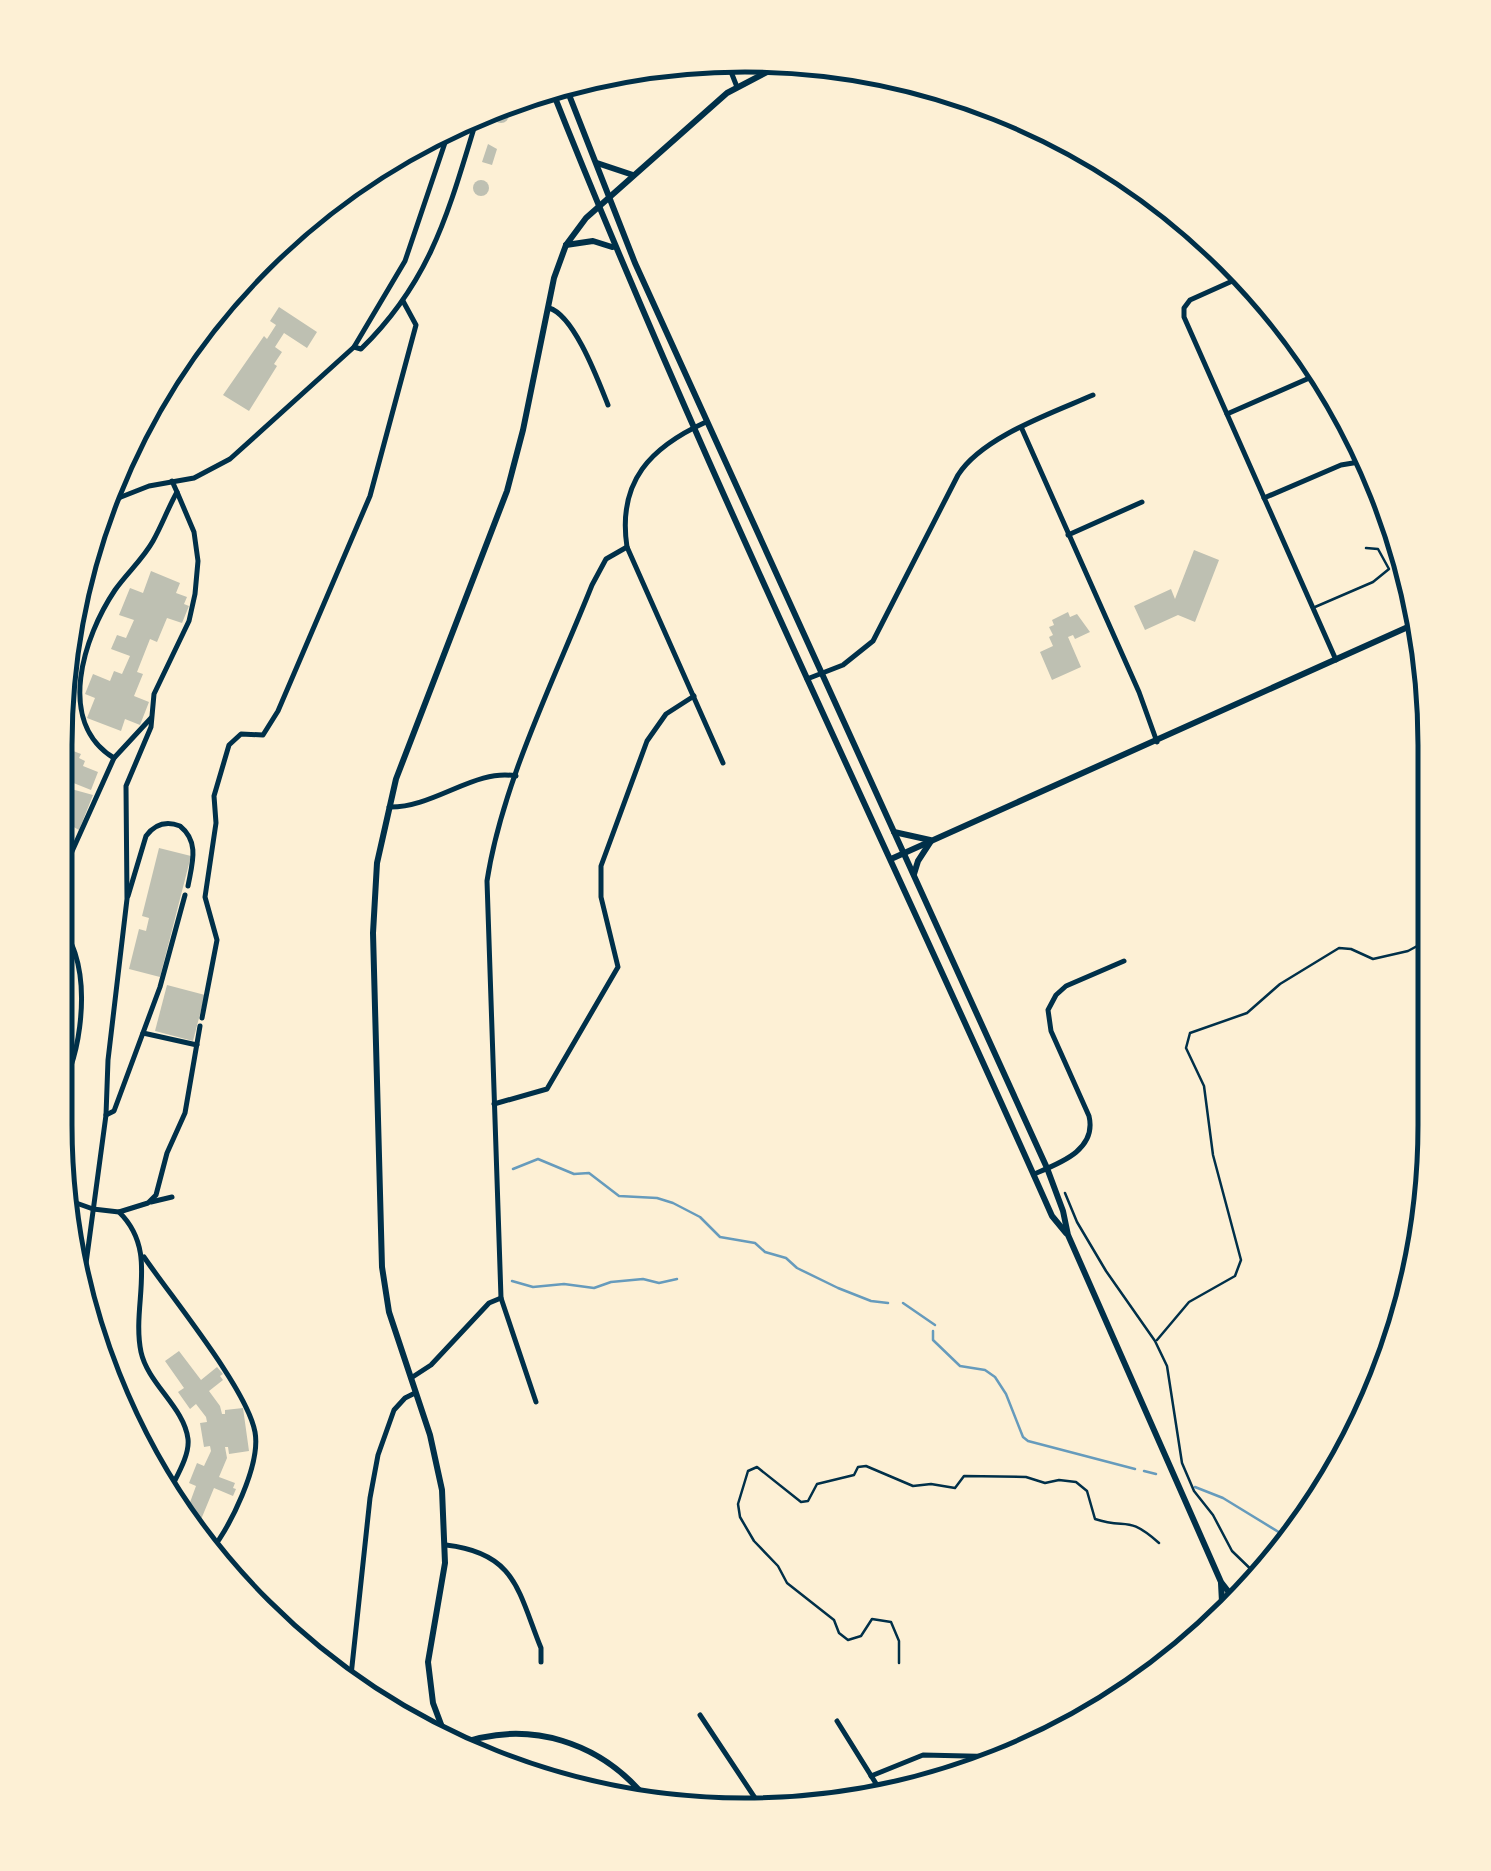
<svg xmlns="http://www.w3.org/2000/svg" width="1491" height="1871" font-family="'Open Sans',sans-serif">
  <rect width="100%" height="100%" fill="#fdf0d5"/>
  <g fill="none" stroke-linecap="round" stroke-linejoin="round">
    <g stroke="#669bbc" stroke-width="2.5">
      <path d="M513,1169L538,1159L574,1174L589,1173L619,1196L657,1198L673,1203L700,1217L720,1237L755,1243L765,1252L786,1258L797,1268L838,1288L871,1301L888,1303"/>
      <path d="M512,1281L533,1287L564,1284L594,1288L611,1282L643,1279L659,1283L677,1279"/>
      <path d="M903,1303L935,1325"/>
      <path d="M933,1331V1340L960,1366L985,1370L995,1377L1006,1394L1023,1437L1028,1441L1135,1469"/>
      <path d="M1144,1471L1156,1474"/>
      <path d="M1195,1487L1223,1498L1295,1542"/>
    </g>
  </g>
  <g fill="#bec0b2">
    <circle cx="501" cy="115" r="8"/>
    <path d="M488,144L497,149L492,165L482,162Z"/>
    <circle cx="481" cy="188" r="8"/>
    <path d="M279,307L317,332L307,348L284,333L275,347L282,352L274,364L277,366L249,411L223,395L264,336L267,339L276,325L270,321Z"/>
    <path d="M1194,550L1219,560L1195,622L1178,615L1145,630L1134,606L1171,589L1175,599Z"/>
    <path d="M151,571L180,583L176,593L187,597L184,604L189,606L182,623L167,618L157,642L150,639L137,672L143,674L134,696L149,702L140,725L125,719L121,731L87,718L95,698L85,694L93,674L110,681L114,671L122,674L130,656L111,649L117,635L126,638L134,620L119,615L130,588L143,593Z"/>
    <path d="M1068,612L1070,617L1077,614L1090,632L1075,639L1073,635L1068,637L1081,667L1052,680L1040,652L1053,646L1049,637L1053,635L1049,627L1054,625L1052,620Z"/>
    <path d="M63,747L81,754L79,758L85,761L83,766L98,772L91,790L66,780L64,787L93,795L79,830L56,817V764Z"/>
    <path d="M56,824L74,831L66,850L56,846Z"/>
    <path d="M159,848L191,856L160,977L129,969L139,929L146,931L149,918L142,916Z"/>
    <path d="M56,970L72,972L70,988L55,987Z"/>
    <path d="M167,985L205,995L193,1041L155,1031Z"/>
    <path d="M55,1002L70,1003L68,1022L55,1020Z"/>
    <path d="M55,1025L68,1026L66,1045L55,1044Z"/>
    <path d="M55,1057L66,1058L63,1079H55Z"/>
    <path d="M179,1351L201,1380L217,1367L223,1374L220,1376L223,1380L209,1391L220,1406L222,1414H225V1410L243,1408L249,1451L229,1454L228,1447H225L227,1458L219,1477L235,1483L233,1488L236,1489L233,1496L214,1488L200,1522L185,1516L196,1486L189,1483L197,1463L204,1466L211,1451L210,1446L204,1447L200,1423L207,1422L206,1417L196,1404L190,1409L178,1392L184,1388L165,1361Z"/>
  </g>
  <g fill="none" stroke-linecap="round" stroke-linejoin="round">
    <g stroke="#003049" stroke-width="2.5">
      <path d="M1065,1193L1077,1222L1106,1271L1155,1341L1167,1366L1182,1463L1194,1491L1213,1515L1232,1551L1262,1580"/>
      <path d="M1157,1340L1189,1302L1235,1276L1241,1260L1213,1155L1204,1086L1186,1048L1190,1033L1247,1013L1280,984L1339,948L1351,949L1373,959L1408,951L1430,939"/>
      <path d="M899,1663V1641L891,1622L872,1619L861,1636L848,1640L839,1633L834,1620L787,1583L778,1566L754,1541L740,1517L738,1504L748,1471L757,1467L801,1502L808,1501L817,1484L854,1475L858,1467L866,1466L913,1486L931,1484L955,1488L964,1476L1026,1477L1045,1483L1059,1480L1076,1482L1087,1491L1095,1519C1128,1530 1126,1514 1159,1543"/>
    </g>
    <path stroke="#003049" stroke-width="2.5" d="M1315,607L1373,582L1389,569L1378,549L1366,548"/>
    <g stroke="#003049" stroke-width="5">
      <path d="M726,59L737,87"/>
      <path d="M1248,274L1190,300L1184,308V317L1336,660"/>
      <path d="M549,308C574,315 598,380 608,405"/>
      <path d="M354,347L361,349C434,278 450,205 479,112"/>
      <path d="M1227,414L1323,372"/>
      <path d="M706,422C651,447 617,481 627,547L723,763"/>
      <path d="M1022,429L1139,692L1157,742"/>
      <path d="M1264,498L1341,465L1371,460"/>
      <path d="M96,513L121,497L149,486L194,478L230,459L354,347L405,261L451,125"/>
      <path d="M1068,535L1142,502"/>
      <path d="M807,679L843,665L873,641L958,475C982,437 1052,413 1093,395"/>
      <path d="M114,758C55,722 84,636 115,590C127,573 143,559 153,541C162,525 168,508 177,492L172,481"/>
      <path d="M389,807C434,808 475,768 516,776"/>
      <path d="M56,887L114,758L151,718"/>
      <path d="M128,896L146,836C155,824 167,821 180,826C200,842 192,864 188,886"/>
      <path d="M202,1018L217,940L205,897L216,823L214,796L229,745L241,734L263,735L278,711L370,496L416,325L403,301"/>
      <path d="M143,1033L197,1045"/>
      <path d="M55,1096C81,1063 88,993 75,953C69,935 58,921 56,902"/>
      <path d="M494,1104L547,1089L618,967L601,897V866L647,741L666,714L694,696"/>
      <path d="M106,1115L114,1111L160,987L185,895"/>
      <path d="M1034,1174C1060,1163 1097,1150 1089,1116L1051,1031L1048,1010L1056,995L1066,986L1124,961"/>
      <path d="M65,1199L93,1209L119,1212C160,1252 131,1303 141,1352C148,1384 184,1407 188,1439C190,1457 174,1480 167,1497"/>
      <path d="M151,1202L172,1197"/>
      <path d="M119,1212L148,1203L156,1195L167,1153L185,1113L200,1026"/>
      <path d="M144,1257C172,1298 247,1389 255,1432C261,1465 230,1527 210,1552"/>
      <path d="M80,1308L106,1115L108,1060L127,899L126,786L151,727L154,694L189,621L195,594L198,561L194,532L177,492"/>
      <path d="M411,1378L431,1365L489,1303L501,1298"/>
      <path d="M536,1402L501,1298L487,881C502,783 555,678 592,585L606,559L627,547"/>
      <path d="M446,1545C516,1553 518,1591 541,1648V1662"/>
      <path d="M350,1685L370,1498L378,1455L394,1410L405,1398L415,1393"/>
      <path d="M700,1715L765,1813"/>
      <path d="M837,1721L885,1798"/>
      <path d="M871,1776L923,1755L1010,1757"/>
    </g>
    <g stroke="#003049" stroke-width="6">
      <path d="M448,1743L433,1703L428,1662L445,1563L442,1490L430,1435L389,1312L382,1267L373,933L377,863L396,779L507,491L523,430L554,278L566,245L586,218L727,93L796,57"/>
      <path d="M454,1746C528,1717 603,1742 650,1803"/>
    </g>
    <g stroke="#003049" stroke-width="6">
      <path d="M564,82L635,263L1047,1168L1063,1211L1068,1235L1221,1582L1238,1604"/>
      <path d="M550,85C702,469 885,839 1052,1216L1066,1233"/>
      <path d="M597,163L633,175"/>
      <path d="M566,245L593,241L612,247"/>
      <path d="M894,832L930,840"/>
      <path d="M891,859L1419,622"/>
      <path d="M914,874L918,861L931,841"/>
      <path d="M1221,1583L1222,1602L1228,1615"/>
    </g>
  </g>
  <path d="M0 0H1491V1871H0ZM745 72H745A673 673 0 0 1 1418 745V1125A673 673 0 0 1 745 1798H745A673 673 0 0 1 72 1125V745A673 673 0 0 1 745 72Z" fill="#fdf0d5" fill-rule="evenodd"/>
  <path fill="none" stroke="#003049" stroke-width="5" d="M745 72H745A673 673 0 0 1 1418 745V1125A673 673 0 0 1 745 1798H745A673 673 0 0 1 72 1125V745A673 673 0 0 1 745 72Z"/>
</svg>
